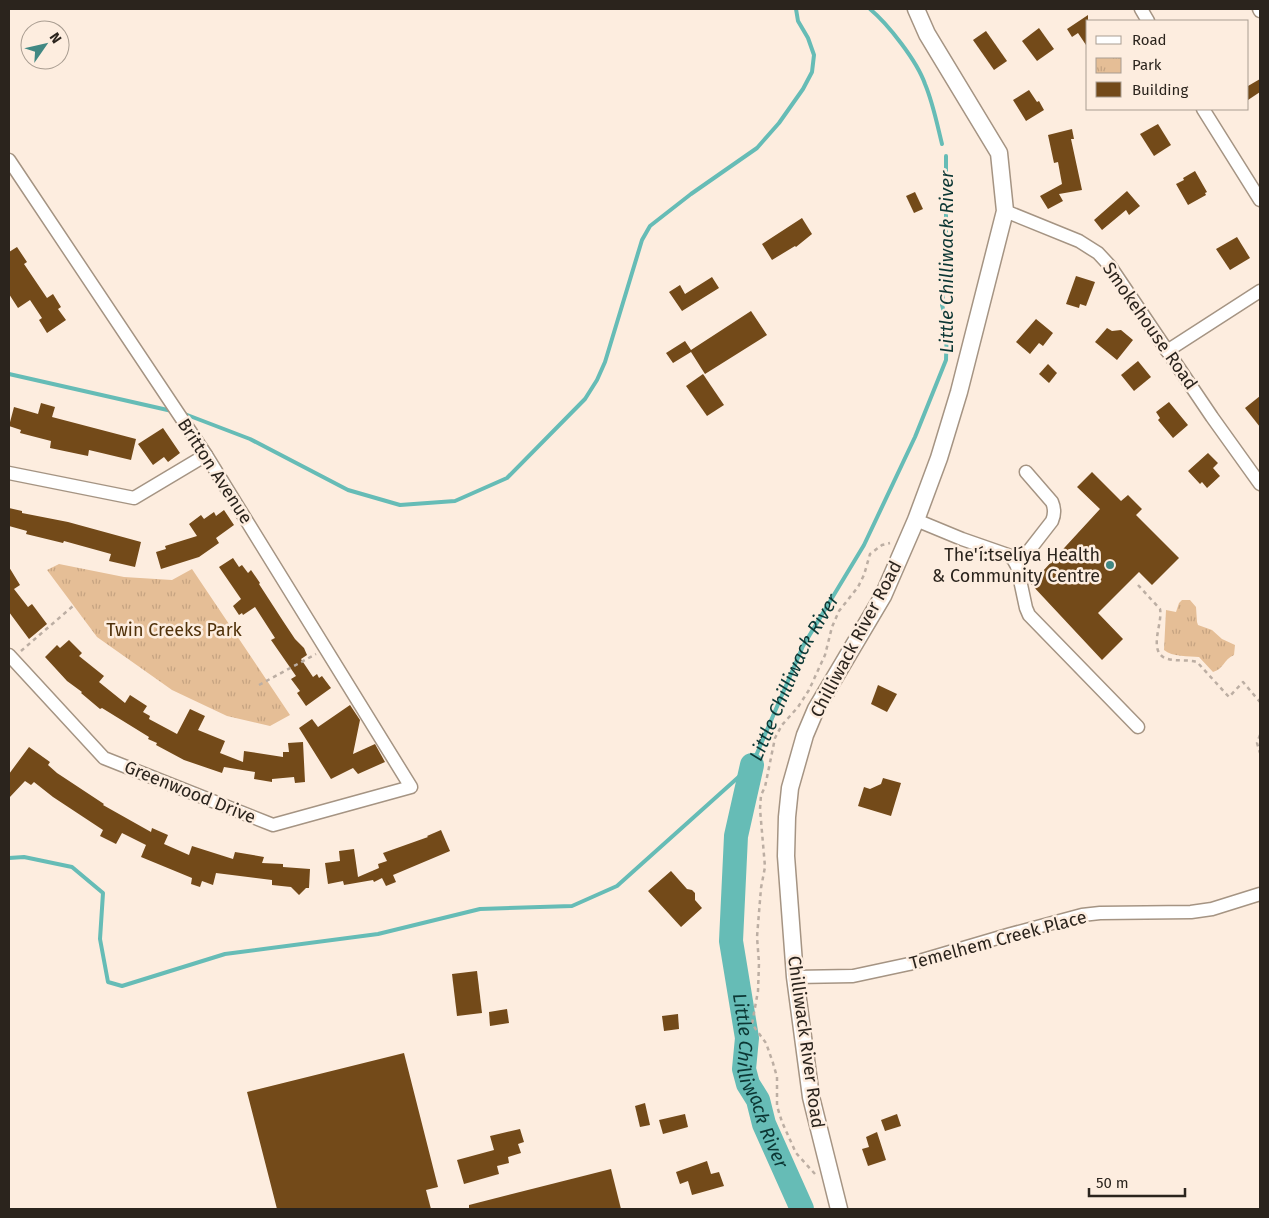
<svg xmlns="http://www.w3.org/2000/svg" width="1269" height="1218" font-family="'Fira Sans',sans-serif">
  <defs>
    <pattern id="park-tufts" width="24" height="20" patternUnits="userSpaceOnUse" patternTransform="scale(1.25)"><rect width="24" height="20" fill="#e5be96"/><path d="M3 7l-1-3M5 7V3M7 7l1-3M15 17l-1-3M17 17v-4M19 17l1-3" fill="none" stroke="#c5a381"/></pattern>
  </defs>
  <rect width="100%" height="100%" fill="#fdeddf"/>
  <g fill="url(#park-tufts)">
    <path d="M59,564L124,577L172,580L192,569L290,715L270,726L227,716L172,690L97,637L47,570Z"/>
    <path d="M1182,600H1190L1196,607L1197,622L1198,625L1212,630L1222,639L1235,645L1234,655C1223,660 1224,669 1213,672L1199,657C1189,656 1172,657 1164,650L1166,610L1176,612L1179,603Z"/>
  </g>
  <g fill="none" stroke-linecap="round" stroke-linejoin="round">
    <g stroke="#66bcb6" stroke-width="4">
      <path d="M870,9C888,24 917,61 925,84C933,103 937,124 942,144"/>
      <path d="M9,374L172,411"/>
      <path d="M182,413L250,439L348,490L400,505L455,501L507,478L585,399L597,380L605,362L642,240L650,226L691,194L757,148L779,123L803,89L812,72L814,55L808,38L798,21L796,9"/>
      <path id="s1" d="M9,858L24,857L72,867L103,893L100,939L108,982L122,986L225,954L378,934L480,909L572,906L617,886L752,765L803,646L864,545L915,437L946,360L947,323L942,305L946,258V156"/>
    </g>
    <path stroke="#66bcb6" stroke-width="24" id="s2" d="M752,765L736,836L731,941L747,1038L744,1069L748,1084L758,1100L764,1124L802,1209"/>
  </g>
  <g fill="#734a19">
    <path d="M1088,15V48L1078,33L1072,37L1067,29Z"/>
    <path d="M1039,28L1054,49L1037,61L1022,41Z"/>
    <path d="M986,31L1007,61L994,70L973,40Z"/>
    <path d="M1260,79V92L1248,100V86Z"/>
    <path d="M1029,90L1037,102L1039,101L1044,110L1026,121L1013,100Z"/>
    <path d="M1158,124L1171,145L1154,156L1140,134Z"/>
    <path d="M1072,129L1074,139H1071L1082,190L1059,194L1063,201L1048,209L1040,196L1062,184L1058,162L1054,163L1048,135Z"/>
    <path d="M1195,171L1207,192L1205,193L1206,195L1188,205L1176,184L1184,180L1183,178Z"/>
    <path d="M1127,191L1140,206L1129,215L1126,210L1102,230L1094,220Z"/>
    <path d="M915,192L923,209L914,213L906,196Z"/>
    <path d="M802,218L812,234L796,247L795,246L772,260L762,244Z"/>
    <path d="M1237,237L1250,258L1230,270L1216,249Z"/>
    <path d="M17,247L27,262L24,264L47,298L53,294L61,307L58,309L66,320L47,333L39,320L42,318L30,300L18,308L9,294V252Z"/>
    <path d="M1076,276L1095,282L1086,306L1080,304L1079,308L1066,304Z"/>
    <path d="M712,277L719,288L682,311L669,292L680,285L685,294Z"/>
    <path d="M751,311L767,335L705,374L691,352L673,363L666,353L685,341L691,350Z"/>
    <path d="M1036,319L1053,333L1043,346L1039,343L1030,354L1016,342Z"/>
    <path d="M1107,328L1112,331L1121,330L1133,340L1117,360L1095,342Z"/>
    <path d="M1138,361L1151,377L1134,391L1121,375Z"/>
    <path d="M1048,364L1057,373L1049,383L1039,374Z"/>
    <path d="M703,374L724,405L707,416L686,386Z"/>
    <path d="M1260,396V427L1245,408Z"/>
    <path d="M1169,402L1188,425L1173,438L1158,420L1160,418L1156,412Z"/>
    <path d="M41,403L55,407L52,417L136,439L131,460L89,450L88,456L50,448L51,441L20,433L21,430L9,426L14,407L38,414Z"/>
    <path d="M163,428L180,453L168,462L164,457L153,465L138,444Z"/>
    <path d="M1208,453L1218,463L1213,468L1220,476L1207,488L1202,482L1200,484L1188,471Z"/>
    <path d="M1092,472L1121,501L1128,495L1142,509L1136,515L1179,558L1152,585L1139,572L1098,613L1123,639L1102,660L1031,584L1100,509L1077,487Z"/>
    <path d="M9,508L22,511V513L68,522L141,542L135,567L109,561L111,554L64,541L63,543L26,534L27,531L9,526Z"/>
    <path d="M224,510L234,525L216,538L219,543L199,557L161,569L156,552L166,549L165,546L197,536L189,524L201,515L204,519L214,512L216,516Z"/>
    <path d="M233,558L239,567L242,565L248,573L251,570L260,583L259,584L283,621L295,639L304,648L307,655L301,659L313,677L317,674L319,678L322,676L331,688L306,706L297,693L300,691L291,679L296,676L271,640L275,638L255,607L243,615L242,613L239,615L233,606L241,599L219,567Z"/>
    <path d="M9,567L20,585L14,589L28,607L32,604L47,624L29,639L9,612Z"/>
    <path d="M69,640L82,653L79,656L104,676L99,682L125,703L130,695L147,706L143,712L150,716L149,719L177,734L190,709L205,716L198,730L225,741L220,753L243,762L244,751L283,757V752H289L288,743L303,742L305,782L295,783L294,777L272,779V782L254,779L255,772L224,767L222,773L184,760L156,745L157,743L148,739L149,737L102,708L100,709L81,693L82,692L67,681L45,657L57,645L60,648Z"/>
    <path d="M878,685L897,694L887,712L871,704Z"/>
    <path d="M350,705L360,720L353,754L375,744L385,762L358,774L353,768L331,779L299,728L312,719L318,727Z"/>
    <path d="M29,747L50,762L48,765L57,773L104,804L103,805L151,832L152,828L168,835L164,844L189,855L192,846L233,859L235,852L264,857L262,863L283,864V867L310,869L309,888H306L299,895L291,887L272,885V880L216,873L213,885L202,881L200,887L191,884L192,878L141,857L146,845L122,833L116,844L100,836L103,830L53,797L34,782L31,785L25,781L9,798V774Z"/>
    <path d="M883,778L901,783L891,816L858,806L864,787L870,789L881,784Z"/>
    <path d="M441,830L450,851L393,875L396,882L386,886L382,878L374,882L373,880L344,885L343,881L328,884L325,863L340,861L339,851L354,849L358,877L379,868L378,864L387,861L383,853L428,837L427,836Z"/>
    <path d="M671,871L687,889L692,890L695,893V900L702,908L681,927L648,891Z"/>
    <path d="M477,971L482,1013L457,1016L452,974Z"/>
    <path d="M507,1009L509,1023L490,1026L489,1012Z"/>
    <path d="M678,1014L679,1029L664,1031L662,1016Z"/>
    <path d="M404,1053L438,1187L426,1190L431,1209H277L247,1092Z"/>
    <path d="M645,1103L650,1125L640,1127L635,1106Z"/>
    <path d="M685,1114L688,1127L663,1134L659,1120Z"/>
    <path d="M897,1114L901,1126L885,1131L881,1120Z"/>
    <path d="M520,1129L524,1142L518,1144L521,1153L508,1157L509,1163L497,1166L499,1174L464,1184L457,1160L494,1150L490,1136Z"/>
    <path d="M877,1132L886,1160L868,1166L862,1149L869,1147L866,1137Z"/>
    <path d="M707,1161L711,1174L719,1172L724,1186L692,1195L688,1181L680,1184L676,1172Z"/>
    <path d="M611,1169L621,1209H469V1205Z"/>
  </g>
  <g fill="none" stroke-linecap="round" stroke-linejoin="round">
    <g stroke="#a59483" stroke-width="15">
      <g id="minor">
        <path d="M1141,9L1148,21"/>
        <path d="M1259,9L1260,11"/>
        <path d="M1203,109L1260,200"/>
        <path d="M9,160L206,455L411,787L273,825L104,758L9,655"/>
        <path d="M1005,211L1079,241L1098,253L1110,266L1212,417L1260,484"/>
        <path d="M1167,351L1260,291"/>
        <path d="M9,473L134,498L206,455"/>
        <path d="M916,520L962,539L1008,555L1013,559L1017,566L1026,608L1029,615L1138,727"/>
        <path d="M1017,566L1052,521C1055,514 1055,509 1052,502L1026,472"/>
        <path d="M795,977L853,976L909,964L1011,934L1082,915L1100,913L1191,912L1212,909L1260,894"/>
      </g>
    </g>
    <g stroke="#a59483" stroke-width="19">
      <path id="major" d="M839,1209L811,1097L795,977L786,856L787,817L790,788L805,735L816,709L883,596L916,520L939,458L959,392L1005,211L999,153L927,34L916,9"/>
    </g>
    <g stroke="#bcaea3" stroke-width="2.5" stroke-dasharray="4 4" stroke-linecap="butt">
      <path d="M1138,585L1160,609C1163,623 1148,650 1165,658C1175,662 1187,659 1197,662L1229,697L1243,682L1260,702"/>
      <path d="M21,651L73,606"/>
      <path d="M259,685L316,654"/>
      <path d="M1260,735L1257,743L1260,753"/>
      <path d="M815,1174L796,1153L782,1122L777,1106V1077L773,1063L766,1043L752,1024L758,991L759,963L757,937L761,888L765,867L760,809L761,795L765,787L775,738L782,725L798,707L809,690L825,655L832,627L839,611L858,587L864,575L870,554L882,545L890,543"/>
    </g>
    <use href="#minor" stroke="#fff" stroke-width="12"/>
    <use href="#major" stroke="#fff" stroke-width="16"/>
  </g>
  <circle fill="#418883" stroke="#fdeddf" stroke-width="2" cx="1110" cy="565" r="5"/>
  <g text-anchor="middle" stroke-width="5" stroke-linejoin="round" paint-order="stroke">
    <g font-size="18" fill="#2b241d" stroke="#fdeddf">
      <text transform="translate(1150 326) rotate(55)" y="6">Smokehouse Road</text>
      <text transform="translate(215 471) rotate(57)" y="6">Britton Avenue</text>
      <text transform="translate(856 639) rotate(-62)" y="6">Chilliwack River Road</text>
      <text transform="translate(190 792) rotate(22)" y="6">Greenwood Drive</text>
      <text transform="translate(998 940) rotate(-15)" y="6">Temelhem Creek Place</text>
      <text transform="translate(806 1042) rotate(82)" y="6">Chilliwack River Road</text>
    </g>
    <g font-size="18" fill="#2b241d" stroke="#fdeddf" text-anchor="end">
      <text x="1100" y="561">The'í:tselíya Health<tspan x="1100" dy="21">&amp; Community Centre</tspan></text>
    </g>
    <g font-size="18" fill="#50310a" stroke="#fdeddf">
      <text x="174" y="636">Twin Creeks Park</text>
    </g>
    <g font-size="19" font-style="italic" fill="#0c3734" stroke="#fdeddf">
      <text transform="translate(946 262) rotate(-90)" y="7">Little Chilliwack River</text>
      <text dy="7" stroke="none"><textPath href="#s1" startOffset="996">Little Chilliwack River</textPath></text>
      <text dy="7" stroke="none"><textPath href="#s2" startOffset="322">Little Chilliwack River</textPath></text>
    </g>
  </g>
  <rect width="1269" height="1218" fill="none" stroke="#2b241d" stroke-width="20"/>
  <rect x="1086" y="20" width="162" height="90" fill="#fdeddf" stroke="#a99d91"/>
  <rect x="1096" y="36" width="25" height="8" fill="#ffffff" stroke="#a99d91"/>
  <text x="1132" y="45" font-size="15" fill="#2b241d">Road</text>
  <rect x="1096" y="58" width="25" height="15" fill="url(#park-tufts)" stroke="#a99d91"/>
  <text x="1132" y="70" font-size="15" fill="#2b241d">Park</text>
  <rect x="1096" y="82" width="25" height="15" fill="#734a19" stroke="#a99d91"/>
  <text x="1132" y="95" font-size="15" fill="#2b241d">Building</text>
  <g transform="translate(45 45) rotate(56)"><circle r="24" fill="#fdeddf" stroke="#a99d91"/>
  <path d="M0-4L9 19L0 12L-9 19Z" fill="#418883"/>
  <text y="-8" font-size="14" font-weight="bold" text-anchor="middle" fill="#2b241d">N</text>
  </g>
  <path d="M1089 1188v8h96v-8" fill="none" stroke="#2b241d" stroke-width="2.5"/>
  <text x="1096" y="1188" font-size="15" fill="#2b241d" stroke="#fdeddf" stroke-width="4" paint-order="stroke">50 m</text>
</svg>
